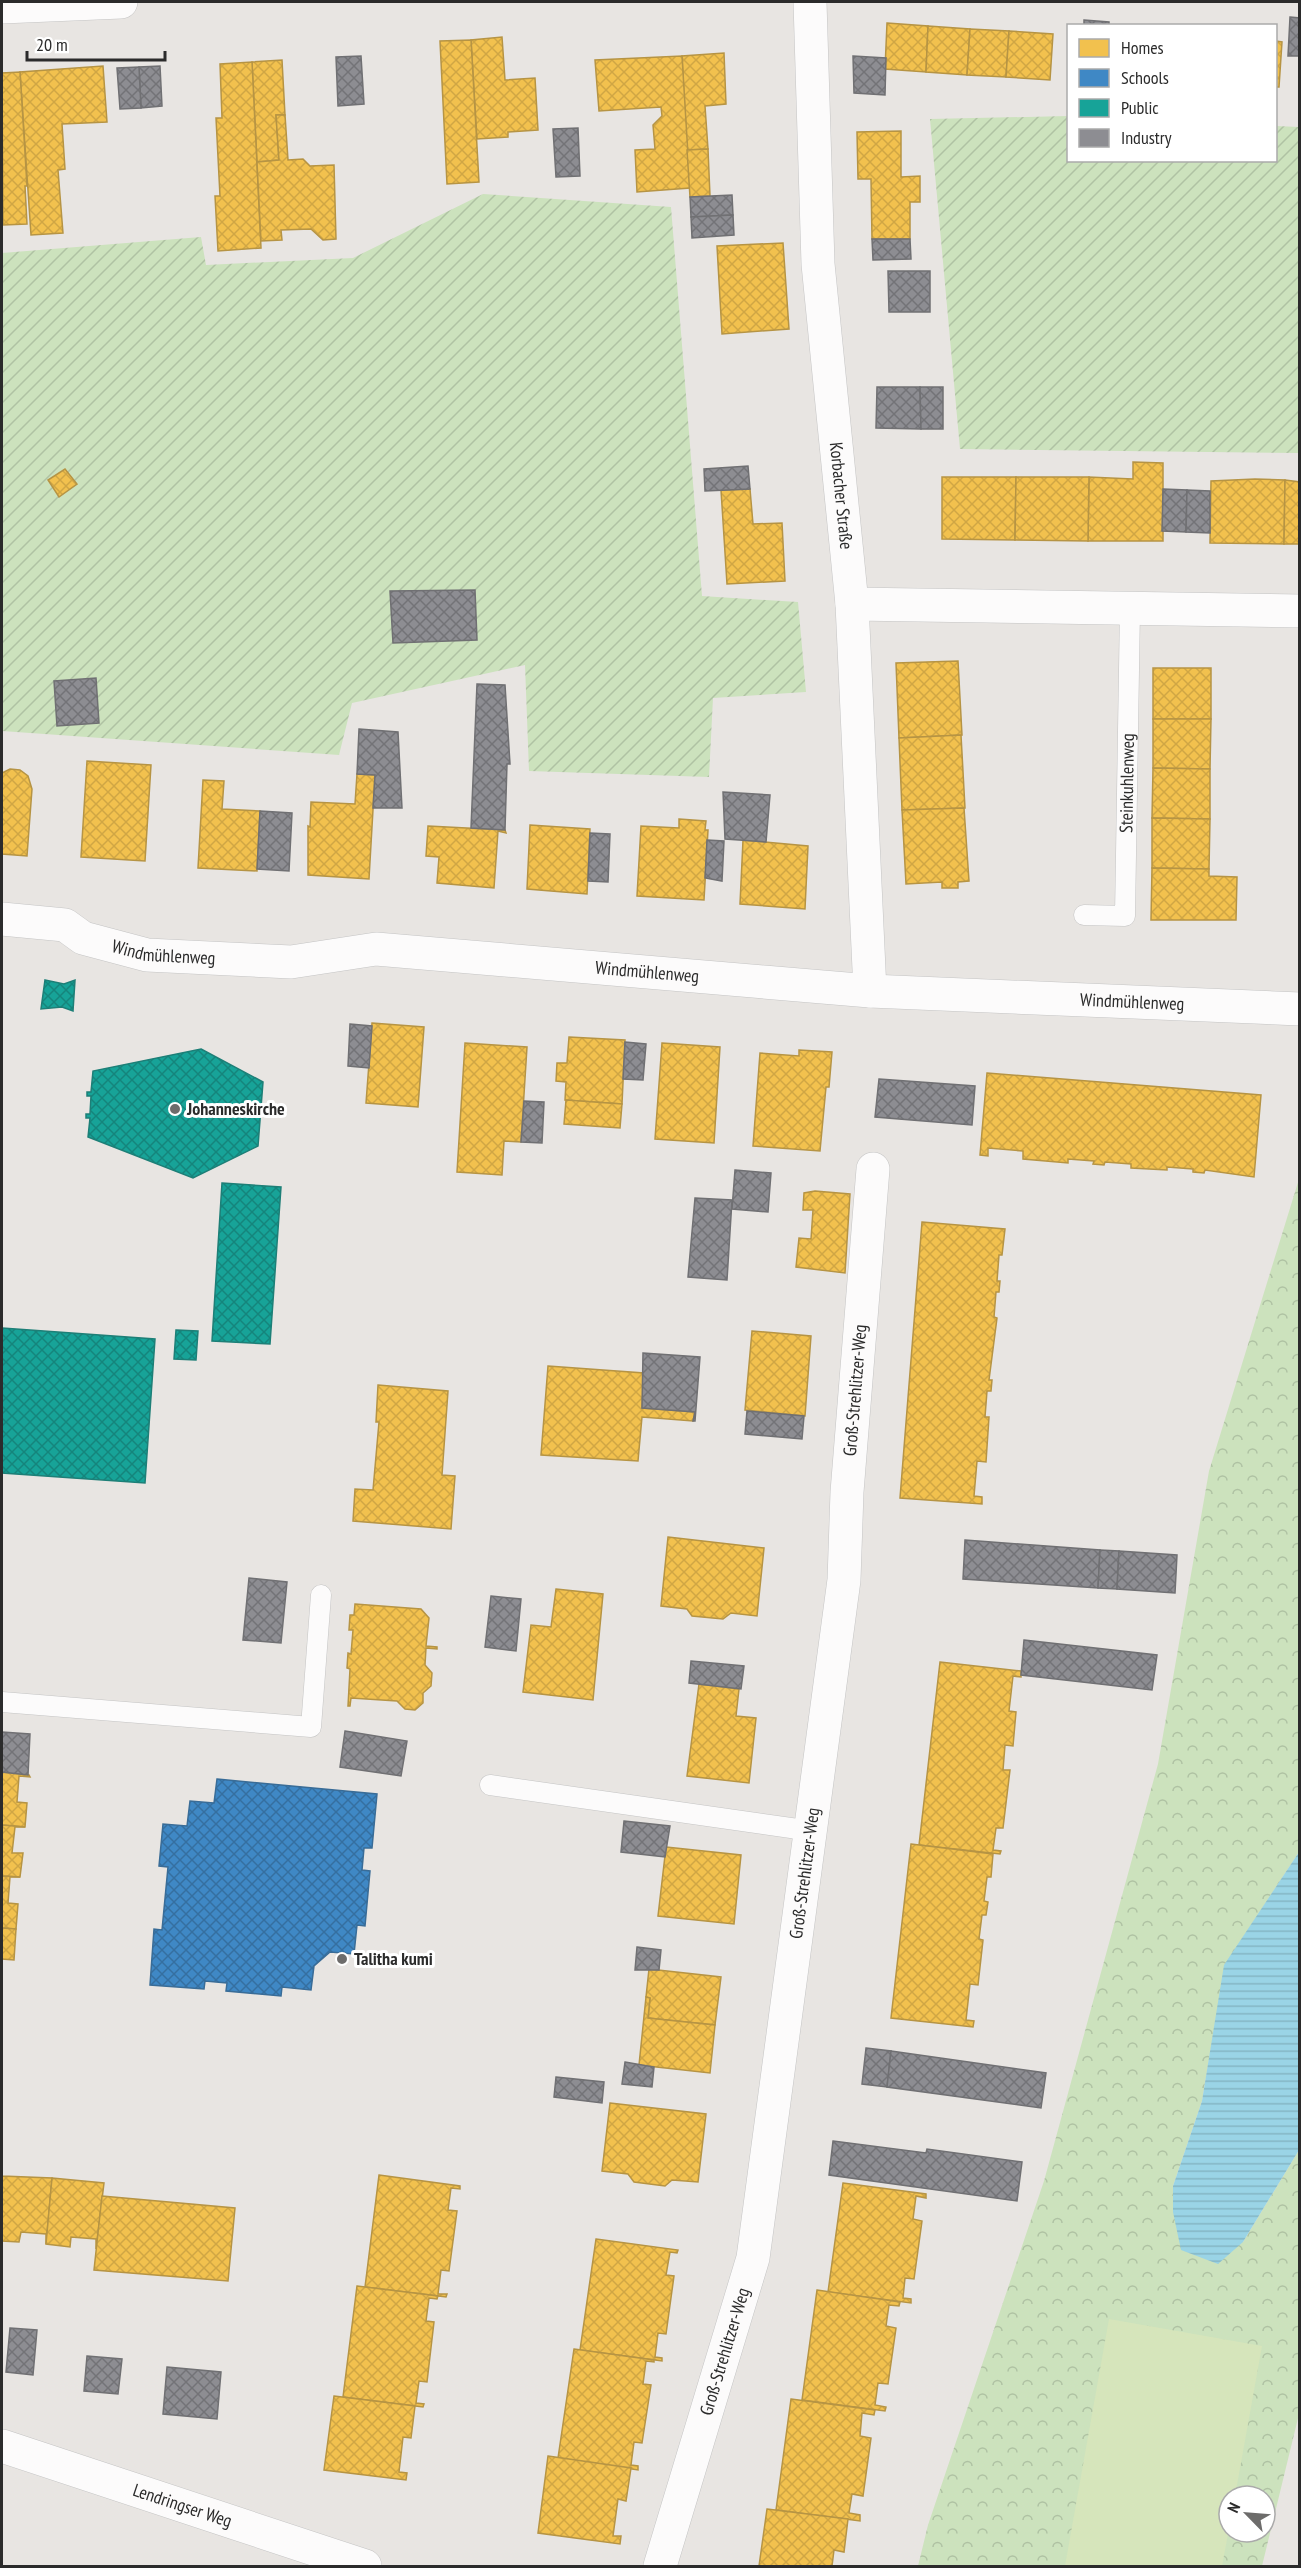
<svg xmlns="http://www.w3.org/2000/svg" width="1301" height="2568" font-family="'PT Sans Narrow',sans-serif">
  <defs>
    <pattern id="forest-crowns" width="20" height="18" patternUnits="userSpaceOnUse" patternTransform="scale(1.5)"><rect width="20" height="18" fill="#cce2bd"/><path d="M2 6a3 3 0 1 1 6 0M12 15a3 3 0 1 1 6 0" fill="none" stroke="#afc2a3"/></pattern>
    <pattern id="garden-furrows" width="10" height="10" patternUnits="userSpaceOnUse" patternTransform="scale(1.5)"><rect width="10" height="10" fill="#cce2bd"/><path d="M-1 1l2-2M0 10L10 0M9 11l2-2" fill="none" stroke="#afc2a3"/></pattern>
    <pattern id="water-rules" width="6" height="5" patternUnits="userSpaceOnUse" patternTransform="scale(1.5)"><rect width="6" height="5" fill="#9ad4e6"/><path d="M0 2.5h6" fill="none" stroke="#85b6c5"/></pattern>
    <pattern id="homes-cross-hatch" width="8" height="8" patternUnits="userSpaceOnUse" patternTransform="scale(1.5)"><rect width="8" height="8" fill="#f2c14e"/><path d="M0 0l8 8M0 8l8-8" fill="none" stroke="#d0a644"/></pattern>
    <pattern id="schools-cross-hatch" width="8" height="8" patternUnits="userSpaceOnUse" patternTransform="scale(1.5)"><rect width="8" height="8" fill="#3f88c5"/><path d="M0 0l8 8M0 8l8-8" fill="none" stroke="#356fa0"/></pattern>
    <pattern id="public-cross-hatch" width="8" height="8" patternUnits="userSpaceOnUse" patternTransform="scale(1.5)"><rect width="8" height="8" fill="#17a398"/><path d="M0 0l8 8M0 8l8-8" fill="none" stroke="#15857c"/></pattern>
    <pattern id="industry-cross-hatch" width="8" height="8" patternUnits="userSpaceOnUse" patternTransform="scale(1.5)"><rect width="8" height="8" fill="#8d8d92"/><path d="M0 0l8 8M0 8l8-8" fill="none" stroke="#737377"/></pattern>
  </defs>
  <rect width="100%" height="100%" fill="#e8e5e2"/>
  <path fill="url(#forest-crowns)" fill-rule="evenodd" d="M1299,1179V1852L1225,1965L1202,2101L1173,2186L1243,2242L1299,2150V2414L1262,2566H918L928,2525L1044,2181L1158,1764L1209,1471ZM1229,2496H1265V2532H1229Z"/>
  <g fill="url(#garden-furrows)">
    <path d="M1068,116V160H1276V126L1299,127V453L960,449L930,119Z"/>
    <path d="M483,194L671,207L702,596L798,602L806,692L713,698L709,777L529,771L525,665L352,703L339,755L2,731V253L201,237L206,265L353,258Z"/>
  </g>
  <path fill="#d6e5bb" d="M1109,2319L1262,2346L1235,2496H1229V2529L1222,2566H1065Z"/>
  <path fill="url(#water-rules)" d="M1299,1852V2150L1243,2242L1218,2264L1181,2250L1173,2212V2186L1202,2101L1224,1965Z"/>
  <g fill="url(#homes-cross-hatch)" stroke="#b69444" stroke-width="1.5">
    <path d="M887,23L928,26L926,72L885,69Z"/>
    <path d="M928,26L970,29L967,75L926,72Z"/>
    <path d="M970,29L1009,31L1006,77L967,75Z"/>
    <path d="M1009,31L1053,34L1050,80L1006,77Z"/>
    <path d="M502,37L505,80L535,78L538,130L508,132V137L477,139L471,40Z"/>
    <path d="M471,40L479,182L447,184L440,41Z"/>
    <path d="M1276,41L1282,42L1279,87H1276Z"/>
    <path d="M724,53L726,104L705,106L708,149L687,150L682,56Z"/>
    <path d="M682,56L690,188L637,192L635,150L655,149L653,125L662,116L661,107L599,111L595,60Z"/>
    <path d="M282,60L285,115H276L279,160L257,162L252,62Z"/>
    <path d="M252,62L261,248L218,251L215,196H220L216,118H222L220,64Z"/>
    <path d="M103,66L107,122L62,124L65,169L58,170L63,233L31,235L20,72Z"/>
    <path d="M20,72L27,186H25L27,224L3,225L2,73Z"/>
    <path d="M276,115H285L288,160L303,159L310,166L334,165L336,239L323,240L311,229L281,230L282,240L261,241L257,162L279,160Z"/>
    <path d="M901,131V177L920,176V202H910V239H872L871,179H858L857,132Z"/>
    <path d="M708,149L710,196L690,197L687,150Z"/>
    <path d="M783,243L789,329L722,334L717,246Z"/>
    <path d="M1133,462L1163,463V541H1088L1089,477L1133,479Z"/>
    <path d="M65,469L77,484L59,497L48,480Z"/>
    <path d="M942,477H1016L1015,540L942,539Z"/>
    <path d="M1016,477H1089L1088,541L1015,540Z"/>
    <path d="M1255,479L1285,480L1284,544L1210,543L1211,481Z"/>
    <path d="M1285,480L1300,482V544H1284Z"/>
    <path d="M750,489L753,524L782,523L785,581L727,584L721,490Z"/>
    <path d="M958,661L962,735L899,738L896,663Z"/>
    <rect x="1153" y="668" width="58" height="51"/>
    <path d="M1153,719H1211L1210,769L1153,768Z"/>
    <path d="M961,735L965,808L902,810L899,738Z"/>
    <path d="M87,761L151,765L145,861L81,857Z"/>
    <path d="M1153,768L1210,769V819L1152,818Z"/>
    <path d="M10,769L20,770L28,776L32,789L27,856L2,854V773Z"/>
    <path d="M357,774L375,775L369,879L308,875V826L310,827L311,802L355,804Z"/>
    <path d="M203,780L224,781L222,809L260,811L257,871L198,868Z"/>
    <path d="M964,808L969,881L958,882V888H942V882L906,884L902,810Z"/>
    <path d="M1152,818L1210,819L1209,869L1152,868Z"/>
    <path d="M679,819L706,821L705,830H708L704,900L637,896L641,826L679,828Z"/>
    <path d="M530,825L590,829L587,894L527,889Z"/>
    <path d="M428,826L505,830L506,833L498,831L494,888L437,883L439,857L426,856Z"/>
    <path d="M743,840L808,846L805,909L740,904Z"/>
    <path d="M1152,868L1209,869V876L1237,877L1236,920H1151Z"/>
    <path d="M372,1023L424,1027L418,1107L366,1103Z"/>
    <path d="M569,1037L625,1040L622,1104L565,1100L566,1082L556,1081L557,1063H567Z"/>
    <path d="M465,1043L527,1047L521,1142L504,1141L502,1175L457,1172Z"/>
    <path d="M662,1043L720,1047L714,1143L655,1139Z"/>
    <path d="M799,1050L832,1052L829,1087H826L820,1151L753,1146L760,1053L799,1056Z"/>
    <path d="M987,1073L1261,1095L1254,1177L1205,1170L1204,1173L1193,1172V1169L1167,1167V1170L1131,1168V1164L1105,1162L1104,1165L1093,1164L1094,1161L1068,1159V1163L1023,1159V1151L988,1148V1156L980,1155Z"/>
    <path d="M566,1100L622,1104L620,1128L564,1124Z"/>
    <path d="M815,1191L850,1194L845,1273L796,1267L799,1238L811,1239L813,1210H803L804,1193Z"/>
    <path d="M922,1222L1005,1229L1002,1255H999L997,1281H1000L999,1292H996L994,1317L997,1318L989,1380H992L991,1391H987L985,1417H989L986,1462L977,1461L974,1496L982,1497V1504L900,1498Z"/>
    <path d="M752,1331L811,1336L805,1416L745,1410Z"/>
    <path d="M548,1366L644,1373L642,1408L695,1412L693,1421L642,1417L638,1461L541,1455Z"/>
    <path d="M378,1385L448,1391L442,1475L455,1476L451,1529L353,1521L355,1489L373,1490L379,1422H376Z"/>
    <path d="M668,1537L764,1548L757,1616L731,1613L723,1619L692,1616L687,1609L661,1606Z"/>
    <path d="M556,1589L603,1594L593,1700L523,1692L531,1625L551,1627Z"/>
    <path d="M355,1604L421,1609L429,1618L426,1646L437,1647V1649L426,1648L425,1665L432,1673L431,1686L423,1693V1703L415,1710L405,1709L397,1701L351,1698L350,1706H348L350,1669L347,1668L348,1653L351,1654L353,1630H349L350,1615H354Z"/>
    <path d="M940,1662L1021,1671V1677L1013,1676L1009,1711L1016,1712L1013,1746L1005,1745L1003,1770H1010L1003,1828H996L993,1850L1001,1851L1000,1854L919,1845Z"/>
    <path d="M699,1684L739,1689L736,1716L756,1718L749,1783L687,1776Z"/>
    <path d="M2,1772L29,1775L30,1777L19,1776L17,1802L27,1803L25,1827L2,1825Z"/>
    <path d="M2,1825L25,1827H15L12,1853H23L20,1877L2,1876Z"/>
    <path d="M911,1844L993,1854L991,1877H987L984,1901L988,1902L986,1915H982L979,1939L983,1940L978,1985L970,1984L966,2020L974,2021L973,2027L891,2018Z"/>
    <path d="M666,1847L741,1855L734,1924L658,1916Z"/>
    <path d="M2,1876L20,1877H10L8,1903L18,1904L16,1929L2,1928Z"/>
    <path d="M2,1928L16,1929L14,1960L2,1959Z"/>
    <path d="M649,1969L721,1977L715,2025L648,2018L650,1998L646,1997Z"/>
    <path d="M646,1997L650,1998L648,2018L715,2025L710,2073L639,2065Z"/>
    <path d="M610,2103L706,2114L698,2182L672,2180L665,2186L634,2182L628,2174L602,2171Z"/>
    <path d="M2,2173V2176L52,2178L46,2244V2234L21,2232L19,2242L2,2241Z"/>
    <path d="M379,2175L460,2186V2189L451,2188L448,2210L457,2211L449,2271L441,2270L438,2294H447L446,2297L365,2287Z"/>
    <path d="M52,2178L104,2183L96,2249V2239L71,2237L70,2247L46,2244Z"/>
    <path d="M843,2183L926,2194V2198L916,2196L913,2219L922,2221L914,2279L905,2278L903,2298L911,2299V2303L828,2292Z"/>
    <path d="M102,2196L235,2208L228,2281L94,2270Z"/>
    <path d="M596,2239L678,2250L677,2253L670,2252L666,2275L674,2276L666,2334L658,2333L655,2357L662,2358V2361L580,2350Z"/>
    <path d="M357,2286L438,2296L437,2299L429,2298L426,2321L434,2322L427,2382L419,2381L416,2403L424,2404L423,2407L343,2397Z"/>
    <path d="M817,2290L900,2302L899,2306L889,2305L886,2326L896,2328L888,2384L878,2383L875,2405L886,2407L885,2411L802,2400Z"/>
    <path d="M574,2349L654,2360V2362L646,2361L643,2384L651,2385L642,2443L634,2442L631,2465L638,2466V2470L558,2458Z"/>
    <path d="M334,2396L415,2406L411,2438L403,2437L399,2472L407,2473L406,2480L324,2470Z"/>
    <path d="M791,2399L875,2410L874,2415L862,2413L860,2436L871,2438L863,2496L852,2494L849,2513L860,2515V2521L776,2510Z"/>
    <path d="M548,2456L631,2468L626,2501L618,2499L613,2536H621L620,2544L538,2533Z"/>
    <path d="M767,2509L848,2519L844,2552L834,2550L832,2566H759Z"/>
  </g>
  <path fill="url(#schools-cross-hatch)" stroke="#396c97" stroke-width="1.5" d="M217,1779L377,1794L372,1848H364L362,1870L370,1871L365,1926L357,1925L354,1954L330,1952L314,1966L311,1990L282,1987L281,1996L226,1991L227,1983L205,1981L204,1989L150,1985L154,1929L162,1930L168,1867L159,1866L163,1824L187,1826L190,1801L214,1803Z"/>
  <g fill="url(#public-cross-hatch)" stroke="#1d7f77" stroke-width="1.5">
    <path d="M45,980L64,984L75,980L73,1011L62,1007L41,1009Z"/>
    <path d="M201,1049L263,1082L258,1146L193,1178L88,1137L90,1118H86V1114H90L91,1096H87V1092H91L93,1071Z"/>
    <path d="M222,1183L281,1187L270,1344L212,1341Z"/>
    <path d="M2,1328L155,1339L145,1483L2,1473Z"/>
    <path d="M176,1330L198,1331L196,1360L174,1359Z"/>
  </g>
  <g fill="url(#industry-cross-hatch)" stroke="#707073" stroke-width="1.5">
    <path d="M1290,17L1300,18V56H1288Z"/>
    <path d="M1084,20L1109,22V26H1084Z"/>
    <path d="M361,56L364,104L338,106L336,57Z"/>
    <path d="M853,56L886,58L885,95L854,93Z"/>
    <path d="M160,66L162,106L141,108L139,67Z"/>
    <path d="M139,67L141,108L120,109L117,68Z"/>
    <path d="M578,128L580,176L556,177L553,129Z"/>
    <path d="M732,195L733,215L691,217L690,197Z"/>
    <path d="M733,215L734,235L692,238L691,217Z"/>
    <path d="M872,239H910L911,259L873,260Z"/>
    <path d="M888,271H930V312H889Z"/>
    <path d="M877,387H920L921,429L876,428Z"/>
    <path d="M920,387H943V429H921Z"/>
    <path d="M748,466L750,489L705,491L704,469Z"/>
    <path d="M1163,489L1187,490L1186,532L1162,531Z"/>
    <path d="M1187,490L1210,491V533L1186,532Z"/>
    <path d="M475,590L477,640L393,643L390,591Z"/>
    <path d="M96,678L99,723L57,726L54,681Z"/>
    <path d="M477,684L505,685L510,764H507L505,830L471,828Z"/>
    <path d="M359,729L398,732L402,808H373L375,775L357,774Z"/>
    <path d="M723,792L770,795L766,842L725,839Z"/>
    <path d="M260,811L292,813L289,871L257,869Z"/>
    <path d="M590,833L610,834L608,882L588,881Z"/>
    <path d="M707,840L724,841L722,881L705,878Z"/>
    <path d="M350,1024L372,1026L369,1068L348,1066Z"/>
    <path d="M625,1042L646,1044L643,1080L623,1079Z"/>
    <path d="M879,1079L975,1086L972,1125L875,1117Z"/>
    <path d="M524,1101L544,1102L542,1143L521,1142Z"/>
    <path d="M735,1170L771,1173L768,1212L732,1209Z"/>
    <path d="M695,1198L732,1200L727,1280L688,1277Z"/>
    <path d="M643,1353L700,1357L695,1421H693L695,1412L642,1408Z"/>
    <path d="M747,1411L804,1416L802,1439L745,1434Z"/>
    <path d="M965,1540L1100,1550L1098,1588L963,1579Z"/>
    <path d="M1100,1550L1119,1551L1117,1589L1098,1588Z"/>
    <path d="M1119,1551L1177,1555L1175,1593L1117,1589Z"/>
    <path d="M249,1578L287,1582L281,1643L243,1640Z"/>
    <path d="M491,1596L521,1599L516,1651L485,1647Z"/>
    <path d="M1024,1640L1157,1655L1152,1690L1021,1675Z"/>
    <path d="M691,1661L744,1666L741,1689L689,1683Z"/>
    <path d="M345,1731L407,1741L401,1776L340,1767Z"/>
    <path d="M2,1732L30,1734L28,1775L2,1772Z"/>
    <path d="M624,1821L670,1826L665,1857L621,1852Z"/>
    <path d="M637,1947L661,1950L659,1970H635Z"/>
    <path d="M866,2048L891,2051L887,2087L862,2084Z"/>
    <path d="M891,2051L1046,2073L1041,2108L887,2087Z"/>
    <path d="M625,2062L654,2067L652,2087L622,2084Z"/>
    <path d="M556,2077L604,2082L602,2103L554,2097Z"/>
    <path d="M833,2141L926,2153L927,2149L1022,2162L1017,2201L829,2175Z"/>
    <path d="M10,2328L37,2330L33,2375L6,2372Z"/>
    <path d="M87,2356L122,2359L118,2394L84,2391Z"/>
    <path d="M167,2367L221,2372L217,2419L163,2414Z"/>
  </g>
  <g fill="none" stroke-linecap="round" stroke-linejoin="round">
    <g stroke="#c4c4c4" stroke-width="21">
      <g id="lane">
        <path id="s1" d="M1084,915L1125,916L1130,608"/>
        <path d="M2,1702L311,1727L321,1595"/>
        <path d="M490,1785L812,1831"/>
      </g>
    </g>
    <g stroke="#c4c4c4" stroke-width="34">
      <g id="street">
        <path id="s2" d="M810,2L818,264L852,604L870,991"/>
        <path d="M2,7L121,2"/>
        <path d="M852,604L1300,611"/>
        <path id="s3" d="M2,919L65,925L83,938L147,955L291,962L376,949L870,991L1300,1009"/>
        <path id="s4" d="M2,2446L365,2566"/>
        <path id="s5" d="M660,2566L753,2258L844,1580L847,1492L873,1169"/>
      </g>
    </g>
    <use href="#lane" stroke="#fcfbfb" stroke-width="20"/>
    <use href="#street" stroke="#fcfbfb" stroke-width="33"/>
  </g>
  <g fill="#6d6c6b" stroke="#fff" stroke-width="2">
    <circle cx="175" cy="1109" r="6"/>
    <circle cx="342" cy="1959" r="6"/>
  </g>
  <g text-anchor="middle" stroke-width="6" stroke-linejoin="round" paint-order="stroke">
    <g font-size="18" fill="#2b2b2b" stroke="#fff">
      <text dy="6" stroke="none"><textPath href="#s2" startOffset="495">Korbacher Straße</textPath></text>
      <text dy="6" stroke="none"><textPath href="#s1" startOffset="174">Steinkuhlenweg</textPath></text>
      <text dy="6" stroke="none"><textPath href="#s3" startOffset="168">Windmühlenweg</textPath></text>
      <text dy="6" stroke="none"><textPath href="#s3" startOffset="654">Windmühlenweg</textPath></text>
      <text dy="6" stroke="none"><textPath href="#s3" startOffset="1140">Windmühlenweg</textPath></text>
      <text dy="6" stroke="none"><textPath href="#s5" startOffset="1196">Groß-Strehlitzer-Weg</textPath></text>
      <text dy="6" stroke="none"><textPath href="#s5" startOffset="710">Groß-Strehlitzer-Weg</textPath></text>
      <text dy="6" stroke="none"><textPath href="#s5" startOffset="224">Groß-Strehlitzer-Weg</textPath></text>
      <text dy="6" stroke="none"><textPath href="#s4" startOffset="190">Lendringser Weg</textPath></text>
    </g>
    <g font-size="18" font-weight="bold" fill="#2b2b2b" stroke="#fff" text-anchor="start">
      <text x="187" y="1115">Johanneskirche</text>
      <text x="354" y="1965">Talitha kumi</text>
    </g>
  </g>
  <rect width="1301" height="2568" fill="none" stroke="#2b2b2b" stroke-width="6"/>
  <rect x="1067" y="24" width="210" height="138" fill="#ffffff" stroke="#aaaaaa" stroke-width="1.5"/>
  <rect x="1079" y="39" width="30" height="18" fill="#f2c14e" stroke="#aaaaaa" stroke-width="1.5"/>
  <text x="1121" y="54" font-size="18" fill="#2b2b2b">Homes</text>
  <rect x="1079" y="69" width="30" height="18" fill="#3f88c5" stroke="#aaaaaa" stroke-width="1.5"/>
  <text x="1121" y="84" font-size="18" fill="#2b2b2b">Schools</text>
  <rect x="1079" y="99" width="30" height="18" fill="#17a398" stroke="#aaaaaa" stroke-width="1.5"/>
  <text x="1121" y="114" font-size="18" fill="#2b2b2b">Public</text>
  <rect x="1079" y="129" width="30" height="18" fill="#8d8d92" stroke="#aaaaaa" stroke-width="1.5"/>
  <text x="1121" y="144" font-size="18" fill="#2b2b2b">Industry</text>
  <g transform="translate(1247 2514) rotate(295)"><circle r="28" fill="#ffffff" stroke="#aaaaaa" stroke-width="1.5"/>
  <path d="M0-4.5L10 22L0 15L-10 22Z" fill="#6d6c6b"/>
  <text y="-9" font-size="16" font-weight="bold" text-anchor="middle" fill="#2b2b2b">N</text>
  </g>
  <path d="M27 51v9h138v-9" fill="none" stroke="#2b2b2b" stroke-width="3"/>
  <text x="36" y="51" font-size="18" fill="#2b2b2b" stroke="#ffffff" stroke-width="4.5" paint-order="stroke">20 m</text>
</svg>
